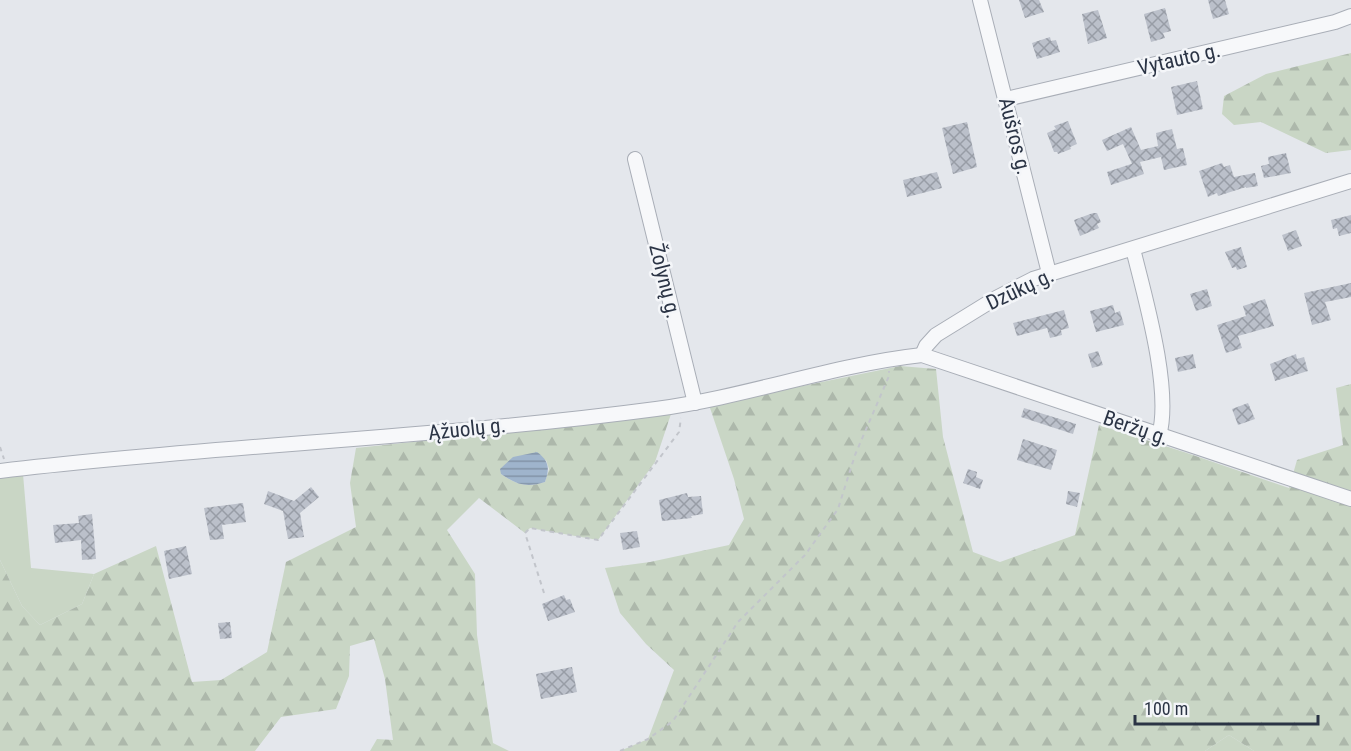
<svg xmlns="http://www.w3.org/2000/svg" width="1351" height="751" font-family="'Roboto Condensed',sans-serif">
  <defs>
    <pattern id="forest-firs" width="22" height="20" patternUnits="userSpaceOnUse" patternTransform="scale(1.5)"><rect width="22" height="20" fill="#c9d6c5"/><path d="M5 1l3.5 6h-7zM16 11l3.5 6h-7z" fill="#adb8ab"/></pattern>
    <pattern id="water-rules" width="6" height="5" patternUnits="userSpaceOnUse" patternTransform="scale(1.5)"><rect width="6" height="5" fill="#9fb4cc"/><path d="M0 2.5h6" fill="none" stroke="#8293a7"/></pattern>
    <pattern id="building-cross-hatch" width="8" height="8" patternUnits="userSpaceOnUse" patternTransform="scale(1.5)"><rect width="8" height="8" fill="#bbc0ca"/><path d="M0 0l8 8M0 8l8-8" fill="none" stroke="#989da6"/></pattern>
  </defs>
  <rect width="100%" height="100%" fill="#e4e7ec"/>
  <g fill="#c9d6c5">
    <path d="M23,474L31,568L94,574L82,604L40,625L22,606L0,560V476Z"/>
    <path d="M1229,735L1254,751H1205Z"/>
  </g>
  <g fill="url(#forest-firs)" fill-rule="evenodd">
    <path d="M1351,53V150L1326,153L1261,122L1234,125L1222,114L1224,96L1266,74Z"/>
    <path d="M900,366L936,369L943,437L973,552L1000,562L1075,535L1099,425L1187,453L1289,488L1297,460L1343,445L1336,388L1351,384V751H1254L1229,735L1205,751H620L648,739L674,670L646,644L620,613L605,568L650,562L729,545L744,519L734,479L709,405Z"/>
    <path d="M671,414L655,462L598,540L530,528L525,533L479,498L447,530L475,574L477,635L493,743L509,751H370L377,739L393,740L385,679L374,639L350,646L349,676L336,709L281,717L255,751H0V560L22,606L40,625L82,604L94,574L156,546L192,682L221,680L267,652L286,562L356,527L350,483L356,448ZM546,460L549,469L545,482C527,488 517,485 501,474Z"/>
  </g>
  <path fill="url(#water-rules)" d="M537,452C549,461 550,468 545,482C527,488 517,485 501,474L500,469L513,457Z"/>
  <g fill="url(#building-cross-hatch)">
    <path d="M1019,0H1039L1044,12L1025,18Z"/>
    <path d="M1208,0H1225L1229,14L1213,19Z"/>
    <path d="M1165,8L1171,31L1163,33L1165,38L1151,42L1144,14Z"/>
    <path d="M1098,10L1107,38L1088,44L1082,14Z"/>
    <path d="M1050,37L1051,41L1056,40L1060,52L1037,59L1032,43Z"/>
    <path d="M1197,81L1203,109L1177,115L1171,87Z"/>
    <path d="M1068,121L1077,144L1070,147L1071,149L1058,154L1057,152H1054L1047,133L1056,129L1054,126Z"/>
    <path d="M967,122L977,167L953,174L942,128Z"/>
    <path d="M1131,127L1141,150L1158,146L1156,133L1172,129L1177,149L1183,148L1187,165L1164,170L1161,157L1140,162L1144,174L1111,185L1107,172L1134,163L1132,164L1123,144L1107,151L1102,140Z"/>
    <path d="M1286,153L1291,173L1264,178L1261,166L1269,164L1268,157Z"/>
    <path d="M1222,163L1224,167L1230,165L1234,177L1255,173L1258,186L1246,188V187L1218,196L1217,193L1208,197L1199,171Z"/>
    <path d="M937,172L942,188L907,197L903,180Z"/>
    <path d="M1093,213H1097L1101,222L1097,224L1099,228L1080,236L1074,220Z"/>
    <path d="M1351,215V233L1339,236L1337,228L1333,229L1331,220Z"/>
    <path d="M1296,230L1302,246L1288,251L1282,235Z"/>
    <path d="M1241,247L1247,267L1237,270L1236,267L1232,268L1225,252Z"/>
    <path d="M1351,283V297L1325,302L1331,320L1312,325L1304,293Z"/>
    <path d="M1207,289L1212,306L1196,311L1190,294Z"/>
    <path d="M1265,299L1274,326L1238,336L1242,348L1226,353L1217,325L1246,316L1243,306Z"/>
    <path d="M1113,305L1115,313L1120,311L1124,325L1096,332L1090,311Z"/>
    <path d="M1064,310L1069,328L1061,330L1062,335L1050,338L1047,328L1017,336L1013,323Z"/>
    <path d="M1098,351L1103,365L1092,368L1088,354Z"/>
    <path d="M1193,354L1196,368L1178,372L1175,358Z"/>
    <path d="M1296,354L1297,359L1304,357L1308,371L1275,381L1270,364Z"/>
    <path d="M1248,403L1255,419L1238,425L1232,409Z"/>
    <path d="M1024,408L1076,424L1073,434L1021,417Z"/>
    <path d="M1023,439L1057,450L1051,470L1017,460Z"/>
    <path d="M968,469L977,472L976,477L983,480L980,489L963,483Z"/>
    <path d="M311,487L319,497L300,513L304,537L288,539L283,511L264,504L268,491L294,501Z"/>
    <path d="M1068,491L1080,493L1077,507L1066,504Z"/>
    <path d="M687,493L688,497L701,496L703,514L691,516L692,518L662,521L659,500Z"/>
    <path d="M243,503L246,522L222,525L224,539L210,540L204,508Z"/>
    <path d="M92,514L96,559L82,560L81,540L55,543L53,525L79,523L78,516Z"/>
    <path d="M637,531L640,547L623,550L620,533Z"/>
    <path d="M186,546L192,574L169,579L164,551Z"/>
    <path d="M564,595L566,600L570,599L575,612L548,621L542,604Z"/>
    <path d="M230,622L232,638L220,639L218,623Z"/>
    <path d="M572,667L577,692L541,699L536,674Z"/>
  </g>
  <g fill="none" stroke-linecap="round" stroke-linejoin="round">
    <g stroke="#a9aeb7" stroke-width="16">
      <g id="minor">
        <path d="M980,0L1049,273"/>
        <path d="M1006,99L1335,22L1351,16"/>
        <path d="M635,159L695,403"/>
        <path d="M1133,249C1145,297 1172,390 1159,436"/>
        <path d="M922,355L926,346L936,335L996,298L1033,279L1351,181"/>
        <path d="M0,471C218,445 438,438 656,409C746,397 832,365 922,355L1351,499"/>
      </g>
    </g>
    <g stroke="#c2c5cb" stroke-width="2" stroke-dasharray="4.5 4.5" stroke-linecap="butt">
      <path d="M0,447L4,459"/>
      <path d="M544,593L525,533L530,528L598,540L679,432L681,418"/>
      <path d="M620,751L648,739L673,721L738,622L805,555L838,509L855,455L889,376V371"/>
    </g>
    <use href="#minor" stroke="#f7f8fa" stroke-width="14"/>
  </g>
  <g text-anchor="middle" stroke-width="5" stroke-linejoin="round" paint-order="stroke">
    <g font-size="21" fill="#2b3445" stroke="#f4f6f9">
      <text transform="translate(1179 59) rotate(-13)" y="7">Vytauto g.</text>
      <text transform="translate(1015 136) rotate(76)" y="7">Aušros g.</text>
      <text transform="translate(665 281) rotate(76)" y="7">Žolynų g.</text>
      <text transform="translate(1020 289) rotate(-25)" y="7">Dzūkų g.</text>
      <text transform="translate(1136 428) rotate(19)" y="7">Beržų g.</text>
      <text transform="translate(467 429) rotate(-6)" y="7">Ąžuolų g.</text>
    </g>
  </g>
  <path d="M1135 715v9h183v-9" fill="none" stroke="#2b3445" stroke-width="3"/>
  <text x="1144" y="715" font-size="18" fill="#2b3445" stroke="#f4f6f9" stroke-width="4.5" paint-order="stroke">100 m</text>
</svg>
